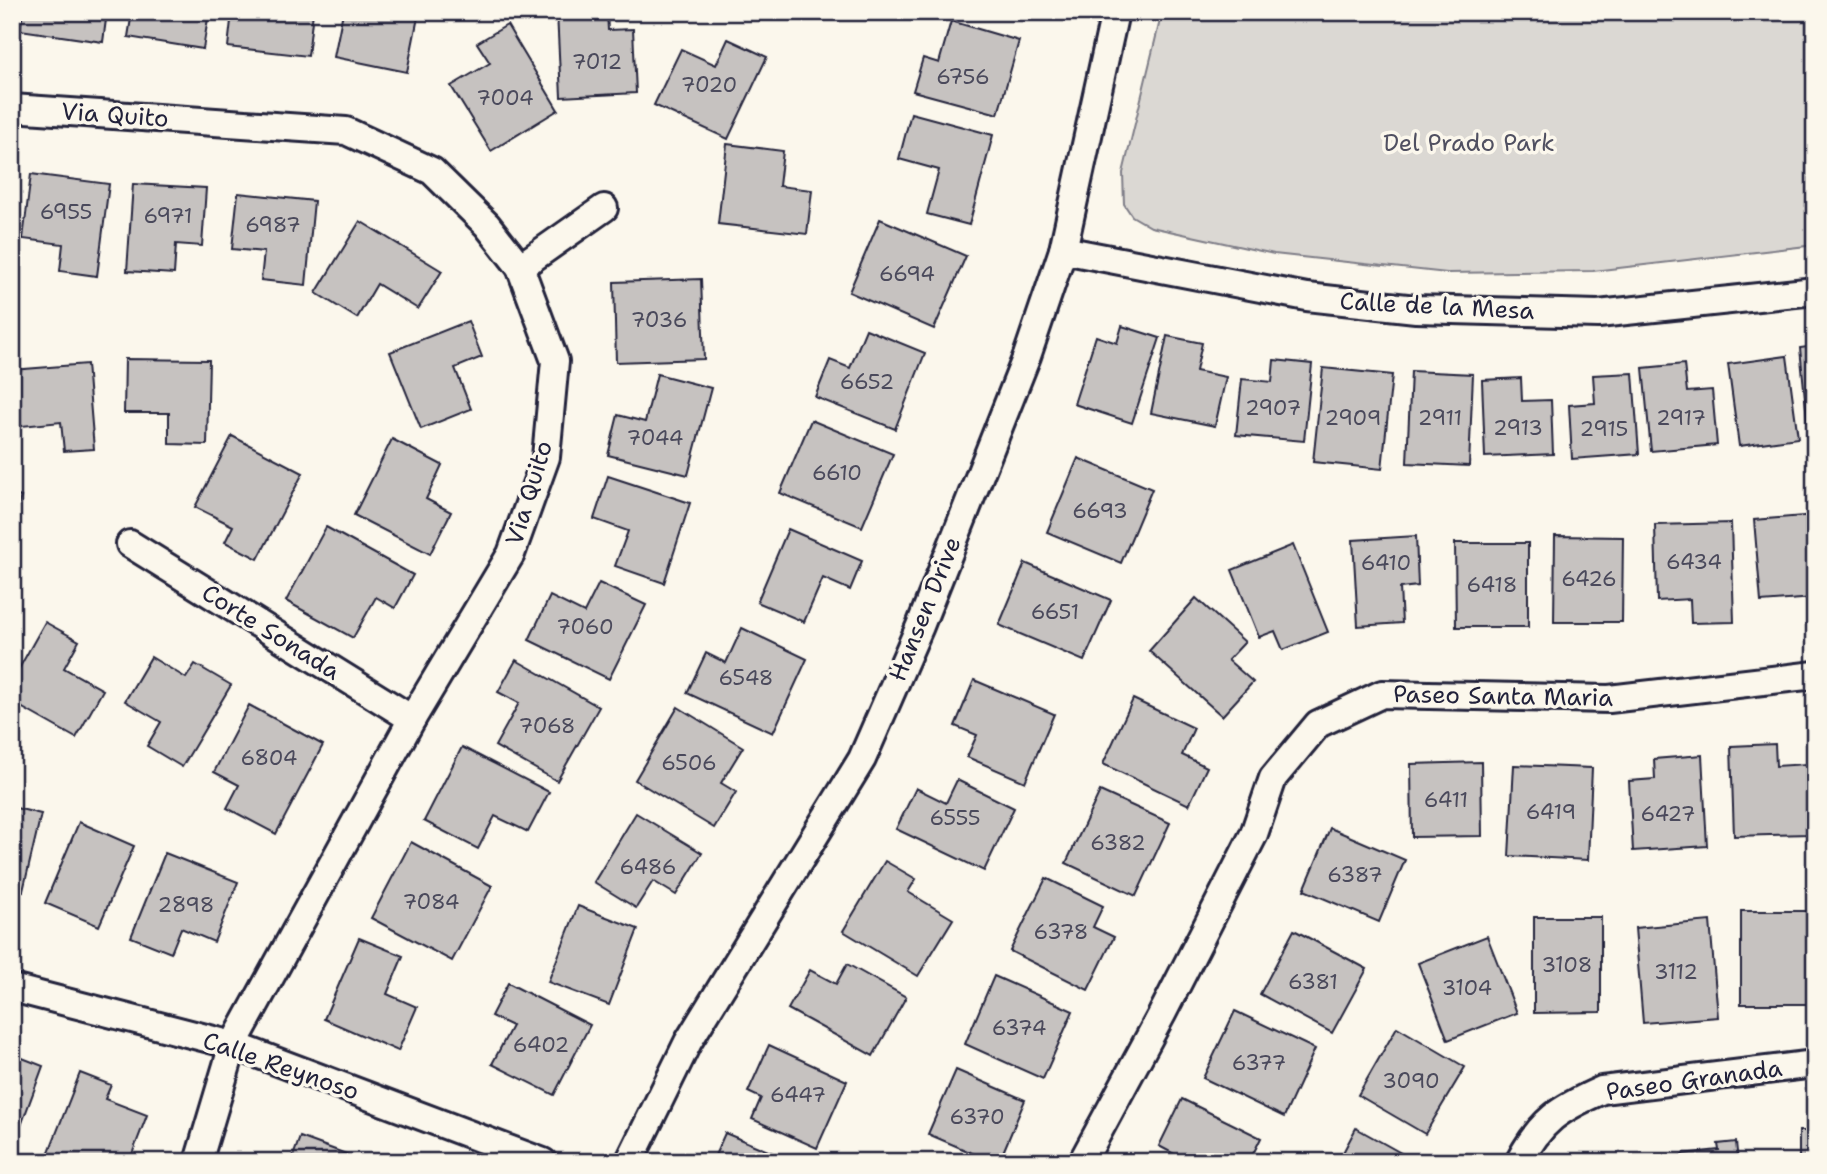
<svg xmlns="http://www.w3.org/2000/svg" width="1827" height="1174" font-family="'Shantell Sans',sans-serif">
  <rect width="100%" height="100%" fill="#fbf7ec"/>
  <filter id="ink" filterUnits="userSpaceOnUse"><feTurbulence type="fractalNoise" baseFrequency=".0143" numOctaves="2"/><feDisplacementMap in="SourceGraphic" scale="14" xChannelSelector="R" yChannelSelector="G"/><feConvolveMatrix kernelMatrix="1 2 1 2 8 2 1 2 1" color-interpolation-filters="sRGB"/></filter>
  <g filter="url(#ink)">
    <path fill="#dbd8d3" stroke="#7e7d87" stroke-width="2" d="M1162,12H1815V245L1593,271L1447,273L1274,254L1151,227L1132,216L1124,204L1123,173Z"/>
    <g fill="#c6c2c0" stroke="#22223b" stroke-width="2">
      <path d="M23,12H107L103,42L20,30Z"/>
      <path d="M132,12H209L203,49L128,37Z"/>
      <path d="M232,12H313L308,56L228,47Z"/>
      <path d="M343,12H419L407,72L334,57Z"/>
      <path d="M557,12H607L608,30L633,29L636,93L561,97Z"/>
      <path d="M951,21L1019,41L998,114L913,91L923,58L939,63Z"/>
      <path d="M507,25L558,110L491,151L451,86L490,63L477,43Z"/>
      <path d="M728,39L767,57L728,139L654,105L681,49L716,65Z"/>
      <path d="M911,113L993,135L969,225L927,214L939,170L899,159Z"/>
      <path d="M727,144L783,151L779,186L812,190L807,234L718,224Z"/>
      <path d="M31,174L109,184L97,276L60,271L63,244L23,239Z"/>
      <path d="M133,184L206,188L202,246L176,244L174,274L127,271Z"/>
      <path d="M238,193L314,201L306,285L261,280L264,252L232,249Z"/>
      <path d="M880,219L966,256L934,329L849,292Z"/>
      <path d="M360,221L442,271L418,309L377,284L357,318L316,293Z"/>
      <path d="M701,279L704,359L616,362L614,282Z"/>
      <path d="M468,321L482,357L455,368L471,409L421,429L390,352Z"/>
      <path d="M1122,326L1160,338L1132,423L1074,404L1096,336L1117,343Z"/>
      <path d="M866,329L925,353L895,429L815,397L830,360L850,368Z"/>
      <path d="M1167,336L1202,343L1196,371L1226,377L1215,426L1151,413Z"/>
      <path d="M1815,346V427L1808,428L1800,348Z"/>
      <path d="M1787,356L1798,438L1739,446L1728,364Z"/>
      <path d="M125,359L209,360L207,445L169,444V413H124Z"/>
      <path d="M1274,360L1312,364L1304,441L1236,435L1242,379L1272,382Z"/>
      <path d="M87,364L94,449L64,451L61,422L12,427V370Z"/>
      <path d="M1684,364L1687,392L1712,390L1717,445L1651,451L1643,368Z"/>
      <path d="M1323,368L1392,375L1382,469L1313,462Z"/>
      <path d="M1411,371L1473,374L1469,466L1407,463Z"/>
      <path d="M1633,373L1639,454L1572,459L1569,405L1595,403L1593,375Z"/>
      <path d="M657,374L711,388L688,475L608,455L618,415L645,422Z"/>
      <path d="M1521,378L1522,401L1551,400L1553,454L1485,457L1482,380Z"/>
      <path d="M811,420L893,454L862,527L780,493Z"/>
      <path d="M232,436L303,473L258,559L225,542L233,526L195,507Z"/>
      <path d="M392,439L442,465L426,499L451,512L430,554L354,515Z"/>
      <path d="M1078,458L1152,489L1121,563L1047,532Z"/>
      <path d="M608,476L690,503L664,583L615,566L628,531L594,519Z"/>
      <path d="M12,494L21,497L12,524Z"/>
      <path d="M1815,515V598L1761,602L1754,520Z"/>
      <path d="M1731,523L1734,622L1691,623L1690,599L1657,601L1655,525Z"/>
      <path d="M326,527L413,575L395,608L376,597L353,638L286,601Z"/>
      <path d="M788,529L862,561L850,590L823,578L804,622L757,602Z"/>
      <path d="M1416,536L1418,586L1400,588L1402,623L1358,626L1353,540Z"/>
      <path d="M1555,536L1623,537L1622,622H1554Z"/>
      <path d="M1455,543H1528V627H1456Z"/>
      <path d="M1293,545L1328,632L1283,650L1275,631L1259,637L1232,570Z"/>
      <path d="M1025,563L1111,600L1084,661L999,625Z"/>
      <path d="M599,583L646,605L609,679L529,640L550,596L584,613Z"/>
      <path d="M1196,598L1245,642L1228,660L1253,682L1222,716L1149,651Z"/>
      <path d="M45,622L79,641L64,668L103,690L76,738L12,702V681Z"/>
      <path d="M742,628L807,659L773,733L687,693L706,653L726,663Z"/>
      <path d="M151,657L186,678L195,664L231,685L182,767L147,746L161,722L125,701Z"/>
      <path d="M516,660L599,707L557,781L495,746L519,703L498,692Z"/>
      <path d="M974,680L1054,714L1025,782L967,757L977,735L955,726Z"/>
      <path d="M1133,699L1194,728L1182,755L1207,767L1189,805L1103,764Z"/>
      <path d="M249,705L323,745L276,834L227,808L239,785L214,772Z"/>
      <path d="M678,707L743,747L721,783L736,792L714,828L635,780Z"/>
      <path d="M1775,744L1776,766L1807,764L1809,834L1734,836L1731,746Z"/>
      <path d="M462,747L549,792L528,832L495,816L478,849L424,821Z"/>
      <path d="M1702,755L1707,846L1633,851L1629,781L1655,779L1654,759Z"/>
      <path d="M1481,762L1482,836L1412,837L1411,764Z"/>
      <path d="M1514,765L1592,768L1588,860L1509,856Z"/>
      <path d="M957,780L1014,808L984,871L896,829L916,788L946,803Z"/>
      <path d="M1100,791L1170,823L1136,896L1066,863Z"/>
      <path d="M12,807L41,814L23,891L12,888Z"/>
      <path d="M636,813L702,853L676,895L653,881L636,908L594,882Z"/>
      <path d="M79,822L134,846L99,926L45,903Z"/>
      <path d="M1330,828L1405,860L1379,922L1304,890Z"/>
      <path d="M411,842L492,886L452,961L371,918Z"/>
      <path d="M165,853L238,882L214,942L181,928L171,953L131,937Z"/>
      <path d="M885,861L916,879L908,892L953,919L918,976L843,931Z"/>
      <path d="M1046,878L1103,906L1093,927L1114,937L1088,990L1010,951Z"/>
      <path d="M578,906L638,929L609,1005L548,982Z"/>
      <rect x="1741" y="911" width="70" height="93"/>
      <path d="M1534,917H1601V1012L1534,1013Z"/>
      <path d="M1710,921L1718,1017L1643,1023L1635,928Z"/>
      <path d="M1294,930L1367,969L1332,1033L1260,994Z"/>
      <path d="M1487,936L1517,1013L1448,1040L1418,963Z"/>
      <path d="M359,938L403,956L387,994L417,1007L398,1051L324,1019Z"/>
      <path d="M847,964L906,997L873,1056L788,1009L810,970L836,984Z"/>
      <path d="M994,976L1073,1011L1043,1079L965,1044Z"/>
      <path d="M508,983L590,1025L554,1095L492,1064L512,1026L491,1016Z"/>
      <path d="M1235,1011L1315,1049L1284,1117L1203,1078Z"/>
      <path d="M1397,1027L1465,1067L1425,1134L1358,1095Z"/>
      <path d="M769,1045L847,1081L817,1148L752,1119L761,1098L748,1092Z"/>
      <path d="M12,1054L43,1066L15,1142L12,1141Z"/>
      <path d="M956,1070L1025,1100L999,1162H993L928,1134Z"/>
      <path d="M80,1073L111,1085L105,1099L147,1115L129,1162H60L47,1157Z"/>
      <path d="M1182,1099L1261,1138L1249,1162H1175L1178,1156L1159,1146Z"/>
      <path d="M1356,1128L1417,1162H1338Z"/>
      <rect x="1799" y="1131" width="16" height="31"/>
      <path d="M725,1133L792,1161V1162H712Z"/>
      <path d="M300,1137L357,1158L356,1162H291Z"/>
      <path d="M1736,1142L1738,1162H1683L1682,1154L1719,1150L1718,1144Z"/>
    </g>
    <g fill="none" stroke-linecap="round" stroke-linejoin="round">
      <g stroke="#22223b" stroke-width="32">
        <g id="minor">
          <path d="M12,108L346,131L432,171L487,225L520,267L555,361L546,457L511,554L412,719L233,1045L198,1162"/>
          <path d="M1063,250L1307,297L1416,309L1598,314L1815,291"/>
          <path d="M520,267L604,208"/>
          <path d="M130,544L412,719"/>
          <path d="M12,988L233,1045L543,1162"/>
          <path d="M629,1162L688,1042L862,759L920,626L1027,356L1063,250L1115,12"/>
          <path d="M1082,1162L1162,1014L1254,834L1273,778L1318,724L1382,694L1609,699L1815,675"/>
          <path d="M1519,1162C1541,1120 1559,1109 1602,1090L1815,1064"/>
        </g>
      </g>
      <use href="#minor" stroke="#fbf7ec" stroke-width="26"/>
    </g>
  </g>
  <g text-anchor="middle" stroke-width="7" stroke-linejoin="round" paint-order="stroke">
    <g font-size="21" fill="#4b4a5c">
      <text x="597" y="69">7012</text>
      <text x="963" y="84">6756</text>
      <text x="709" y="92">7020</text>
      <text x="505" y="105">7004</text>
      <text x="66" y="219">6955</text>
      <text x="168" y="223">6971</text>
      <text x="273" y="232">6987</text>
      <text x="907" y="281">6694</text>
      <text x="659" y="327">7036</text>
      <text x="867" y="389">6652</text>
      <text x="1273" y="415">2907</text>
      <text x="1353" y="425">2909</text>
      <text x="1440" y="425">2911</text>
      <text x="1681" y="425">2917</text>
      <text x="1518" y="435">2913</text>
      <text x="1604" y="436">2915</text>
      <text x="655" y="445">7044</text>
      <text x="837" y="480">6610</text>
      <text x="1100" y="518">6693</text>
      <text x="1694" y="569">6434</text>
      <text x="1386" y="570">6410</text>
      <text x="1589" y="586">6426</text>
      <text x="1492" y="592">6418</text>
      <text x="1055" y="619">6651</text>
      <text x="585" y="634">7060</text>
      <text x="746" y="685">6548</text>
      <text x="547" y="733">7068</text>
      <text x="269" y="765">6804</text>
      <text x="689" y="770">6506</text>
      <text x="1446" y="807">6411</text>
      <text x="1551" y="819">6419</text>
      <text x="1668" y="821">6427</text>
      <text x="955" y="825">6555</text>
      <text x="1118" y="850">6382</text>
      <text x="648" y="874">6486</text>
      <text x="1355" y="882">6387</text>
      <text x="431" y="909">7084</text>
      <text x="186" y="912">2898</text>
      <text x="1061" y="939">6378</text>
      <text x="1567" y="972">3108</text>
      <text x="1676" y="979">3112</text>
      <text x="1313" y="989">6381</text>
      <text x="1467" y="995">3104</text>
      <text x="1019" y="1035">6374</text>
      <text x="541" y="1052">6402</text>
      <text x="1259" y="1070">6377</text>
      <text x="1411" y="1088">3090</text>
      <text x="798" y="1102">6447</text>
      <text x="977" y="1124">6370</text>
    </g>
    <g font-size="24" fill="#22223b" stroke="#fbf7ec">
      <text transform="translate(115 115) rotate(4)" y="8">Via Quito</text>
      <text transform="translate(1437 306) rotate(3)" y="8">Calle de la Mesa</text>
      <text transform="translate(529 493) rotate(-73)" y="8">Via Quito</text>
      <text transform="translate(925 609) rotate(-68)" y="8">Hansen Drive</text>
      <text transform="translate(271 632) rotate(32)" y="8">Corte Sonada</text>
      <text transform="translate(1503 696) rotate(1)" y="8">Paseo Santa Maria</text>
      <text transform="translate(281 1066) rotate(19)" y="8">Calle Reynoso</text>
      <text transform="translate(1694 1080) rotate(-8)" y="8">Paseo Granada</text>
    </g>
    <g font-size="24" fill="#505061" stroke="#fbf7ec">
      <text x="1469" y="151">Del Prado Park</text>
    </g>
  </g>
  <rect width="1827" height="1174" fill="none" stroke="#fbf7ec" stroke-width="42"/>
  <rect x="21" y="21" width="1785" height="1132" fill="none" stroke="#22223b" stroke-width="2.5" filter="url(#ink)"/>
</svg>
